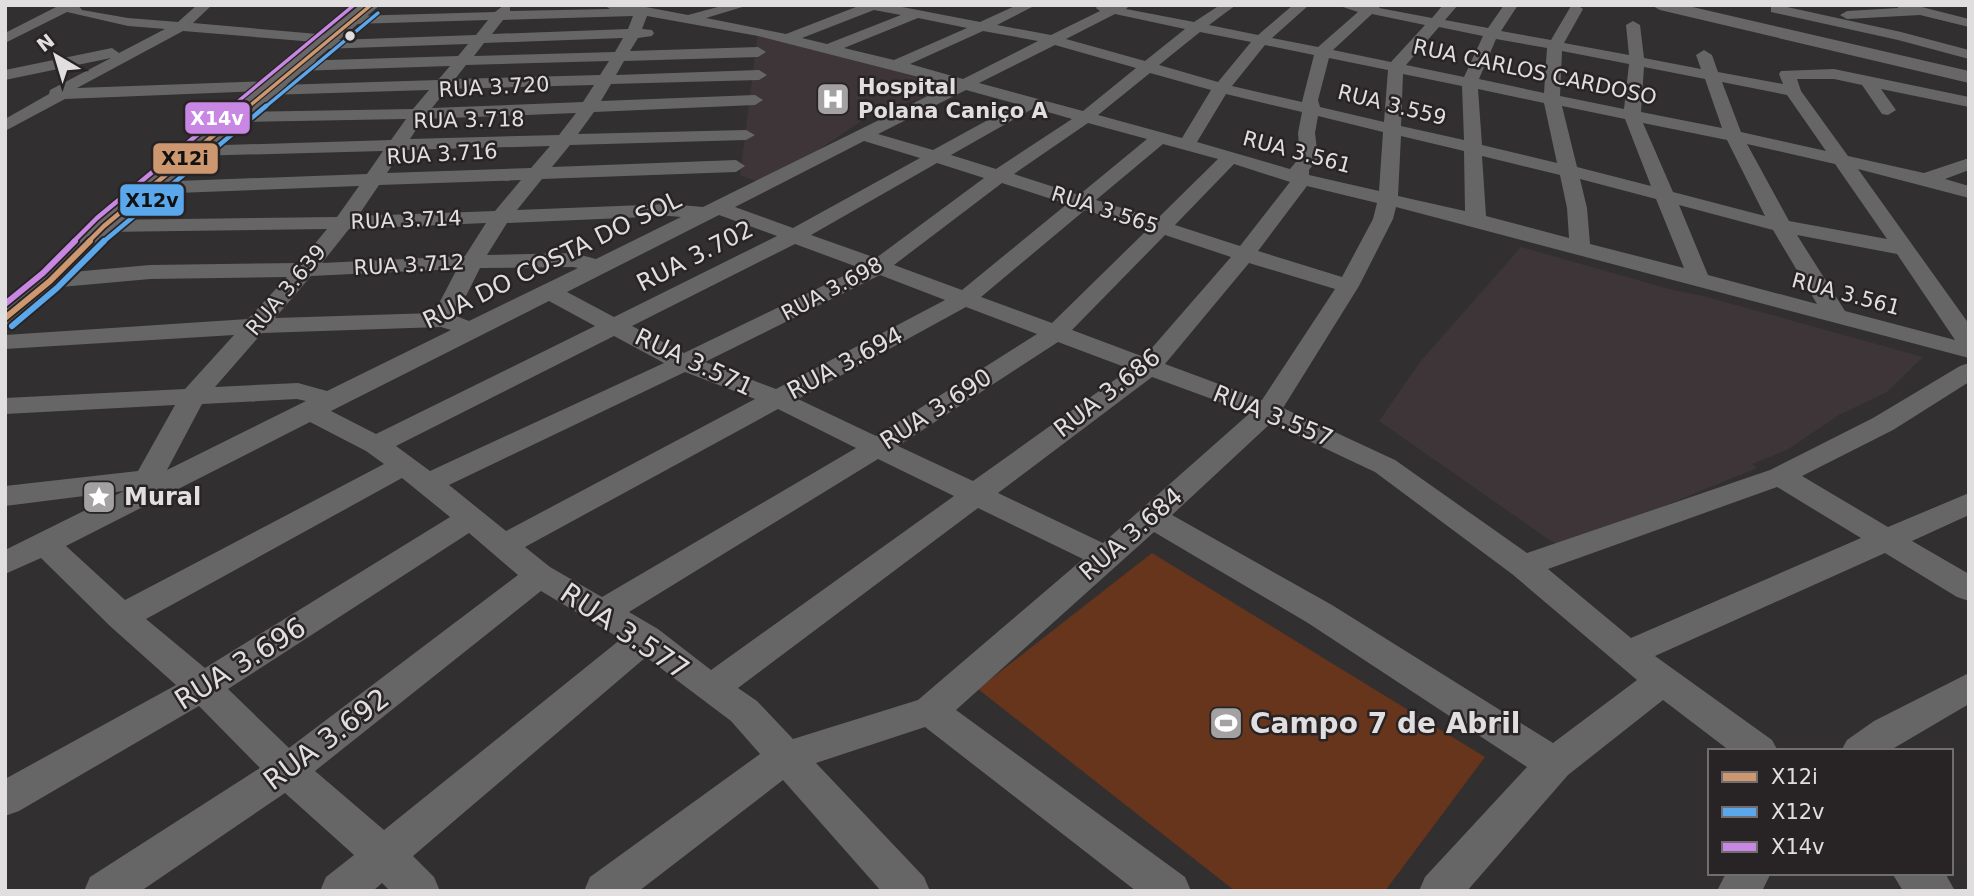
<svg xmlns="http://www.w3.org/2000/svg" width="1974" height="896" font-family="'DejaVu Sans',sans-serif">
  <rect width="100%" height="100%" fill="#312f30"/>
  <g fill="#3e3539">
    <path d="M758,32L963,85L872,114L766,185L740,175Z"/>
    <path d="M1521,247L1669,289L1707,297L1923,357L1887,392L1839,415L1787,450L1752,464L1757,468L1561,548L1379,421L1420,362Z"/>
  </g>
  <path fill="#67341c" d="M1152,553L1485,757L1385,891H1235L978,689Z"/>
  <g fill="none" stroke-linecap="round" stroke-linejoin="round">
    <g fill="#676667" fill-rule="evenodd">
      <path d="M60,5H78L82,10L128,18L178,22L197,5H212L193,23L329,35L334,36L336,40L476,35L488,20L353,24L346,20L353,16L495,12L504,5L510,6V11L610,9L604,5H635L688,15L725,5H749L706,18L786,34L861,5H892L980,22L1017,5H1036L997,25L1051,35L1100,11L1096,8L1098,5H1130L1126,9L1194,22L1220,5H1236L1209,25L1258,35L1293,5H1309L1272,38L1318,47L1358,12L1337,5H1381L1379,8L1432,18L1443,5H1458L1445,20L1488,28L1504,5H1518L1501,31L1551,40L1571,6L1577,5L1583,9L1564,43L1629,55L1626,25L1633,21L1640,25L1644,58L1701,69L1696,55L1704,50L1712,55L1718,72L1783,84L1779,74L1781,71L1834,69L1969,97V107L1881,89L1896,110L1888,115L1882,114L1862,85L1834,79H1797L1801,91L1848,156L1924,173L1969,158V170L1945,179L1969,186V198L1858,169L1969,324V358L1396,207L1393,219L1359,286L1283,408L1395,460L1527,553L1770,470L1873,418L1960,366L1969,363V382L1893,430L1802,476L1888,527L1969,493V515L1912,541L1969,574V601L1957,597L1885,553L1655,656L1772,740L1778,751H1730L1663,700L1568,775L1467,891H1419L1425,877L1527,767L1308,623L1154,532L956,710L1185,877L1191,891H1136L925,727L816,763L924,877L930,891H881L783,780L639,891H584L590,877L760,754L731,721L646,657L413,856L434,877L440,891H390L382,883L373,891H320L326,877L354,855L285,793L141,891H84L90,877L260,768L199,706L19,811L5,816V779L176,685L110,626L41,558L5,574V550L124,491L5,506V486L138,471L175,405L5,414V398L185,389L234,335L5,349V335L248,319L287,277L150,279L50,288L42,286L39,281L42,276L50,274L150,265L299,263L327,229L104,232L97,230L94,226L97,222L104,220L337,217L359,186L150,194L140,188L150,182L367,174L383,151L193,156L184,151L193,146L391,140L406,119L235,122L226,117L235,112L413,109L429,90L267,95L260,91L65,99L5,131V119L49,94L50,90L111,58L5,80V70L112,48L119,53L165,29L128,26L67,12L5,43V33ZM874,10L901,15L827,44L802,38ZM1115,14L1185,29L1145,61L1066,39ZM1372,14L1425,25L1391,62L1333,50ZM633,16L628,29L492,34L503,20ZM647,16L758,36L950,85L703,207L669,204L517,210L542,179L736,172L745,166L736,160L552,167L570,145L746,140L755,135L746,130L578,134L594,112L755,105L763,100L755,95L601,101L611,84L759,80L767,75L759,70L616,75L624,61L758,57L766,52L758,47L630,51L638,38L652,36L654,33L652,30L642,29ZM918,18L967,28L894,60L844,48ZM1439,27L1483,36L1464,77L1406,65ZM183,31L315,42L316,48L321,49L468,44L458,56L296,61L288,66L296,71L450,66L438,80L279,85L272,81L77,88ZM983,31L1038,41L963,79L910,64ZM1200,32L1251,42L1218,82L1159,65ZM623,38L615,52L474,56L484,43ZM1496,39L1547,48L1544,93L1479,79ZM1055,45L1136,68L1083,111L979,83ZM1265,45L1314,55L1302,102L1232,86ZM1562,51L1629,64L1624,109L1560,96ZM1329,58L1388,70L1384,122L1320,107L1318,100ZM609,61L600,75L455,79L466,65ZM1644,67L1705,79L1722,128L1641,112ZM1150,73L1211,90L1182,138L1098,115ZM1403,74L1462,86L1464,140L1401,126ZM1722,82L1787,95L1826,151L1741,132ZM594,85L583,102L432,108L447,89ZM1478,89L1544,103L1557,163L1482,145ZM966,90L1017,104L933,150L878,134ZM1226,94L1302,112L1298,133L1300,157L1290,169L1197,142ZM1562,106L1625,119L1651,186L1577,167ZM1034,108L1072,119L996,169L951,155ZM576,113L559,135L410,139L423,119ZM1318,116L1383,132L1379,191L1309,175V170L1318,158L1315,133ZM1088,123L1147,139L1079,195L1014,174ZM1643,123L1727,140L1765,216L1673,192ZM1401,136L1464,151L1465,211L1398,196ZM864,141L920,158L793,228L735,207ZM1163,144L1218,159L1157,219L1096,200ZM1747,144L1835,164L1887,239L1789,221ZM550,146L531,168L387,173L402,150ZM1482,156L1560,175L1567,208L1569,238L1486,216ZM937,163L984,178L876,258L811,235ZM1234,164L1290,182L1240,246L1175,225ZM1580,179L1656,199L1684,268L1590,244L1587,208ZM521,180L495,211L358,216L379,185ZM1002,183L1067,204L962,290L894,265ZM1307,186L1377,203L1373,219L1342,277L1258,251ZM1679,205L1773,230L1817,304L1708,275ZM1085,210L1147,230L1052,323L981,297ZM719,215L777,236L614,317L567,292ZM669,216L681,217L596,259L573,253L487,255L507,223ZM486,223L465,256L322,263L349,229ZM1165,235L1231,257L1144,357L1072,330ZM1797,235L1897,254L1955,340L1845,311ZM795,244L860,268L684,353L632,326ZM1249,263L1335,289L1262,400L1165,364ZM573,267L578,268L469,321L456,316L480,268ZM457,269L434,313L275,318L311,276ZM880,275L945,300L776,389L705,362ZM549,301L595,326L376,434L331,411ZM966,307L1037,334L876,436L798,399ZM441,327L451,330L327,391L298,383L215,387L262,333ZM614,336L664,363L430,471L396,446ZM1058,342L1130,369L973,481L898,446ZM685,372L755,399L506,531L449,485ZM1152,377L1250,413L1103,543L998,493ZM297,399L306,401L167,470L202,404ZM778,409L856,448L602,597L550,567L525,547ZM310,422L366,451L384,464L125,600L66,546ZM1271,423L1375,472L1512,574L1637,680L1553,743L1332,605L1172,515ZM878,459L954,496L711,670L658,629L629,612ZM402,478L450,517L205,668L146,619ZM1777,487L1861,538L1631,638L1548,569ZM978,508L1083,559L918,700L793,739L757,701L738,688ZM469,533L518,575L289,748L228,689ZM541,591L621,639L384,830L315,771Z"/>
      <path d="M1778,5L1901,32L1969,50V59L1898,40L1771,12V6Z"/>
      <path d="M1898,5H1914L1969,19V27L1920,15L1847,19L1840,15L1847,11L1898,8Z"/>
      <path d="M1969,673V704L1889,751H1841L1847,740L1874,721Z"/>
      <path d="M1726,873H1771L1762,891H1717Z"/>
      <path d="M1892,873H1945L1955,891H1903Z"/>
    </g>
    <g fill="#686667" fill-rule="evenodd">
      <path d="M360,5H380L114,232L60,287L16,325L5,327V302L40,275L94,220Z"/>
      <path d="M1651,5H1684L1969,71V83L1660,10Z"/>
    </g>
    <g stroke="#282426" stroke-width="6">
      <path id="bus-1-far2" d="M247,108L371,5"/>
    </g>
    <g stroke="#282426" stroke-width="8">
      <path id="bus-1-far1" d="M88,242L104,226L249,106"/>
    </g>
    <g stroke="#282426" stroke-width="10">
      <path id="bus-1" d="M5,318L50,281L90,241"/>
    </g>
    <g stroke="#282426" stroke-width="6">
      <path id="bus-2-far2" d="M264,108L378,13"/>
    </g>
    <g stroke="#282426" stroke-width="8">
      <path id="bus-2-far1" d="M103,242L266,106"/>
    </g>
    <g stroke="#282426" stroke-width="10">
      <path id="bus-2" d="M12,326L57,288L104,241"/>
    </g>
    <g stroke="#282426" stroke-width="6">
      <path id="bus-3-far2" d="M230,108L354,5"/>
    </g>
    <g stroke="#282426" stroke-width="8">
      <path id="bus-3-far1" d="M73,242L97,218L232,106"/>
    </g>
    <g stroke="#282426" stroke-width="10">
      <path id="bus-3" d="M5,304L43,273L75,241"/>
    </g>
    <use href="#bus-1-far2" stroke="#cd976f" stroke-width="3.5"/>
    <use href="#bus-1-far1" stroke="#cd976f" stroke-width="4.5"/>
    <use href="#bus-1" stroke="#cd976f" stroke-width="6"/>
    <use href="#bus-2-far2" stroke="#5aa8eb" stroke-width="3.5"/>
    <use href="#bus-2-far1" stroke="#5aa8eb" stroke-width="4.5"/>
    <use href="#bus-2" stroke="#5aa8eb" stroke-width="6"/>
    <use href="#bus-3-far2" stroke="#c787e3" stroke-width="3.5"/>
    <use href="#bus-3-far1" stroke="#c787e3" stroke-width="4.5"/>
    <use href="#bus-3" stroke="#c787e3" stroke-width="6"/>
  </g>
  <defs>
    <g id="hospital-square" transform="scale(1.75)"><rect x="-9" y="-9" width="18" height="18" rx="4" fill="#a3a1a2" stroke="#282426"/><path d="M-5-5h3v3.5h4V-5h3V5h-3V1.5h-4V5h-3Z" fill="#fff"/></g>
    <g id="sight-square" transform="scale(1.75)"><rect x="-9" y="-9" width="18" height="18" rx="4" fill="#a3a1a2" stroke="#282426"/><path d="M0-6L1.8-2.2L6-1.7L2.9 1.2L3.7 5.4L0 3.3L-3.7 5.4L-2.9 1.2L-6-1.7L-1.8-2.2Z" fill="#fff"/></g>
    <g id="stadium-square" transform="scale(1.75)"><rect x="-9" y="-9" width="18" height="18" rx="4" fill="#a3a1a2" stroke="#282426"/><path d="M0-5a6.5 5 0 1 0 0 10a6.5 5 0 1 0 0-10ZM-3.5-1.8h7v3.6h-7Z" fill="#fff"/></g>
  </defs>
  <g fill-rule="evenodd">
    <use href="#hospital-square" x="833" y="99"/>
    <use href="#sight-square" x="99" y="497"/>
    <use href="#stadium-square" x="1226" y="723"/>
  </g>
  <circle fill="#e1dedf" stroke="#282426" stroke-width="2.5" cx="350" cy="36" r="6"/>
  <g text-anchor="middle" stroke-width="5" stroke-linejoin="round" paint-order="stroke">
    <g font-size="21" fill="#e1dedf" stroke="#282426">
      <text transform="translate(1535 72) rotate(12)" y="7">RUA CARLOS CARDOSO</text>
      <text transform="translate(494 87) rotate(-3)" y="7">RUA 3.720</text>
      <text transform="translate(1392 105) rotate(14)" y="7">RUA 3.559</text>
      <text transform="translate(469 120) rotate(-1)" y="7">RUA 3.718</text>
      <text transform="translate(1297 152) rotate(15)" y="7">RUA 3.561</text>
      <text transform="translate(442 154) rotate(-3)" y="7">RUA 3.716</text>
      <text transform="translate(1105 210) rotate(18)" y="7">RUA 3.565</text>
      <text transform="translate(406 220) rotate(-2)" y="7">RUA 3.714</text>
      <text transform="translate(409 265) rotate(-3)" y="7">RUA 3.712</text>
      <text transform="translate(832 289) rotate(-28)" y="7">RUA 3.698</text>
      <text transform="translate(286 290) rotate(-50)" y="7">RUA 3.639</text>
      <text transform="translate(1846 294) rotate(15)" y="7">RUA 3.561</text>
    </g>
    <g font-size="21" font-weight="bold" fill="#e1dedf" stroke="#282426" text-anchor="start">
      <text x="858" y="94">Hospital<tspan x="858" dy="24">Polana Caniço A</tspan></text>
    </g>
    <g font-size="24" fill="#e1dedf" stroke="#282426">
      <text transform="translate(695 256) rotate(-27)" y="8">RUA 3.702</text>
      <text transform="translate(552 260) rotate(-26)" y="8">RUA DO COSTA DO SOL</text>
      <text transform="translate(694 362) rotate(25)" y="8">RUA 3.571</text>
      <text transform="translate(845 363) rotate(-28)" y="8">RUA 3.694</text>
      <text transform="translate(1107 393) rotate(-38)" y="8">RUA 3.686</text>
      <text transform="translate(936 409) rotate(-33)" y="8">RUA 3.690</text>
      <text transform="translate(1273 416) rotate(22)" y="8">RUA 3.557</text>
      <text transform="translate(1131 534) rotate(-41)" y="8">RUA 3.684</text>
    </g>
    <g font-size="24" font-weight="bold" fill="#e1dedf" stroke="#282426" text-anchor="start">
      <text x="124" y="505">Mural</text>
    </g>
    <g font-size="28" fill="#e1dedf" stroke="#282426">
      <text transform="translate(625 631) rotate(34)" y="10">RUA 3.577</text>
      <text transform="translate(240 663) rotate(-32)" y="10">RUA 3.696</text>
      <text transform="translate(326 739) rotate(-37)" y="10">RUA 3.692</text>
    </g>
    <g font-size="28" font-weight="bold" fill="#e1dedf" stroke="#282426" text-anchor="start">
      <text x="1250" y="733">Campo 7 de Abril</text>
    </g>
  </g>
  <g stroke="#282426" stroke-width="2.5">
    <rect x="184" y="101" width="67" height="34" rx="7" fill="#c787e3"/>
    <rect x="152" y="142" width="67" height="33" rx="7" fill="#cd976f"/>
    <rect x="119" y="183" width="66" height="34" rx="7" fill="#5aa8eb"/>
  </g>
  <g font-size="19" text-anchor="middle" font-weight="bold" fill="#fff">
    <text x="217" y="125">X14v</text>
  </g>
  <g font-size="19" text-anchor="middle" font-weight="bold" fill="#111">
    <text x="185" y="165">X12i</text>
    <text x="152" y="207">X12v</text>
  </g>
  <rect width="1974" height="896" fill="none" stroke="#e1dedf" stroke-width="14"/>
  <rect x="1708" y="749" width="245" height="126" fill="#282426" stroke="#726e70" stroke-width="2"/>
  <rect x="1722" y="772" width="35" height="10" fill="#cd976f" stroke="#726e70" stroke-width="2"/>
  <text x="1771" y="784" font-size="21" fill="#e1dedf">X12i</text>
  <rect x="1722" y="807" width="35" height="10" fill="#5aa8eb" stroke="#726e70" stroke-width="2"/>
  <text x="1771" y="819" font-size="21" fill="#e1dedf">X12v</text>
  <rect x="1722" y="842" width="35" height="10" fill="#c787e3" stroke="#726e70" stroke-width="2"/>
  <text x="1771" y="854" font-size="21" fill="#e1dedf">X14v</text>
  <g transform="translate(56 56) rotate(322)" stroke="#282426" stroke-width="5" paint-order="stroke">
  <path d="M0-5L12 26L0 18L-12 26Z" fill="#e1dedf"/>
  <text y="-10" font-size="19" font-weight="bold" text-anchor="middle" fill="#e1dedf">N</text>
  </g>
</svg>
